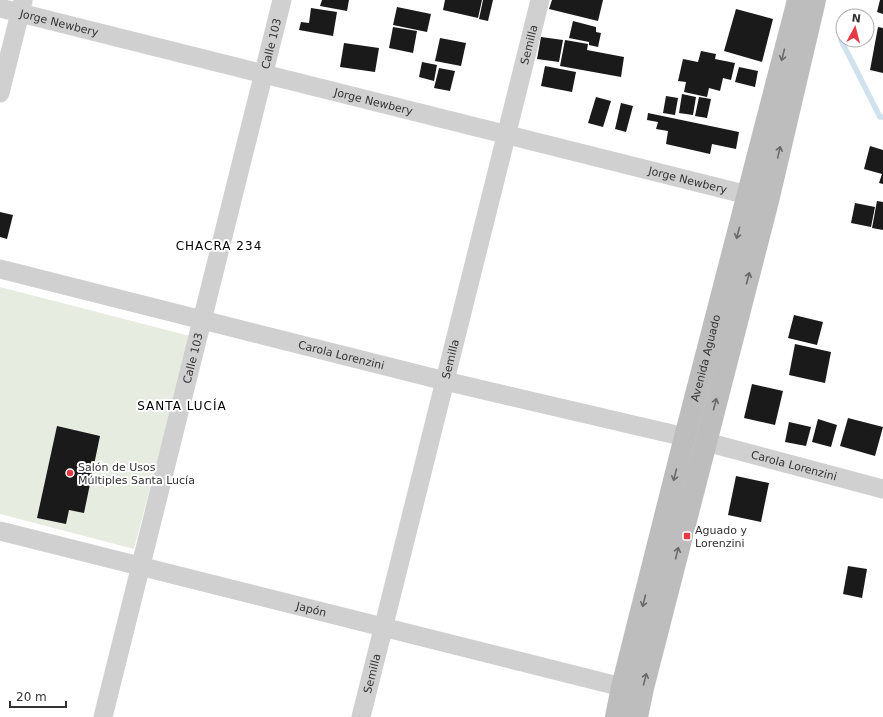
<svg xmlns="http://www.w3.org/2000/svg" width="883" height="717" font-family="'DejaVu Sans',sans-serif">
  <rect width="100%" height="100%" fill="#fff"/>
  <path fill="#e6ecdf" d="M0,287L190,336L134,549L0,514Z"/>
  <g fill="none" stroke-linecap="round" stroke-linejoin="round">
    <path stroke="#cfe2ee" stroke-width="5.5" d="M841,40L880,117H883"/>
  </g>
  <g fill="#1a1a1a">
    <path d="M322,0H349L347,11L320,6Z"/>
    <path d="M445,0H482L478,18L443,10Z"/>
    <path d="M483,0H493L488,21L479,19Z"/>
    <path d="M552,0H603L598,21L549,9Z"/>
    <path d="M880,0H883V14L877,12Z"/>
    <path d="M397,7L431,14L427,32L393,25Z"/>
    <path d="M311,8L337,12L333,36L299,30L301,22L309,23Z"/>
    <path d="M736,9L773,19L762,62L724,51Z"/>
    <path d="M573,21L596,27V32L601,33L598,47L589,45V42L569,38Z"/>
    <path d="M393,27L417,31L413,53L389,48Z"/>
    <path d="M878,27L883,28V73L870,70Z"/>
    <path d="M541,37L563,40L559,62L537,59Z"/>
    <path d="M440,38L466,43L461,66L435,61Z"/>
    <path d="M565,40L588,44L587,50L624,57L621,77L560,66Z"/>
    <path d="M344,43L379,48L375,72L340,67Z"/>
    <path d="M701,51L716,54L715,59L735,63L731,80L723,78L720,91L709,88L707,97L684,92L686,82L678,81L683,59L698,62Z"/>
    <path d="M422,62L437,65L434,81L419,77Z"/>
    <path d="M545,66L576,72L572,92L541,86Z"/>
    <path d="M739,67L758,71L755,87L735,82Z"/>
    <path d="M439,68L455,71L450,91L434,88Z"/>
    <path d="M682,94L696,97L693,115L679,113Z"/>
    <path d="M666,96L678,98L675,115L663,113Z"/>
    <path d="M596,97L611,101L603,127L588,123Z"/>
    <path d="M699,97L711,99L707,118L695,116Z"/>
    <path d="M621,103L633,106L626,132L615,129Z"/>
    <path d="M648,113L739,132L736,149L712,144L710,154L666,144L668,131L656,129L658,122L647,120Z"/>
    <path d="M870,146L883,150V184L879,183L882,174L864,169Z"/>
    <path d="M877,201L883,202V230L872,228Z"/>
    <path d="M855,203L875,207L871,227L851,223Z"/>
    <path d="M0,212L13,215L7,239L0,237Z"/>
    <path d="M794,315L823,322L817,345L788,338Z"/>
    <path d="M795,344L831,352L825,383L789,375Z"/>
    <path d="M752,384L783,391L775,425L744,418Z"/>
    <path d="M848,418L883,427L875,456L840,446Z"/>
    <path d="M818,419L837,425L831,447L812,442Z"/>
    <path d="M789,422L811,427L806,446L785,442Z"/>
    <path d="M57,426L100,436L84,513L69,510L66,524L37,518Z"/>
    <path d="M736,476L769,483L761,522L728,515Z"/>
    <path d="M848,566L867,569L862,598L843,594Z"/>
  </g>
  <g fill="none" stroke-linecap="round" stroke-linejoin="round">
    <g stroke="#d0d0d0" stroke-width="19">
      <path id="s1" d="M0,8L748,195"/>
      <path d="M0,93L23,1"/>
      <path id="s2" d="M0,269L445,381L685,437"/>
      <path id="s3" d="M706,442L883,489"/>
      <path id="s4" d="M0,531L622,687"/>
      <path id="s5" d="M103,717L282,0"/>
      <path id="s6" d="M361,717L540,0"/>
    </g>
    <g stroke="#bdbdbd" stroke-width="22">
      <path id="s7" d="M616,717L622,687L685,437L798,0"/>
      <path d="M637,717L643,688L768,201L815,0"/>
    </g>
  </g>
  <defs><path id="oneway-shaft" d="M-6 0H5M1.5-3L5.5 0L1.5 3" fill="none" stroke-width="1.6" stroke-linecap="round" stroke-linejoin="round"/></defs>
  <g stroke="#6a6a6a">
    <use href="#oneway-shaft" transform="translate(783 55) rotate(104)"/>
    <use href="#oneway-shaft" transform="translate(779 152) rotate(-77)"/>
    <use href="#oneway-shaft" transform="translate(738 233) rotate(105)"/>
    <use href="#oneway-shaft" transform="translate(748 278) rotate(-75)"/>
    <use href="#oneway-shaft" transform="translate(715 404) rotate(-75)"/>
    <use href="#oneway-shaft" transform="translate(675 475) rotate(104)"/>
    <use href="#oneway-shaft" transform="translate(677 553) rotate(-76)"/>
    <use href="#oneway-shaft" transform="translate(644 601) rotate(104)"/>
    <use href="#oneway-shaft" transform="translate(645 679) rotate(-76)"/>
  </g>
  <g fill="#e63946" stroke="#fff" stroke-width="1.5">
    <circle cx="70" cy="473" r="4"/>
    <rect x="683" y="532" width="8" height="8" rx="2"/>
  </g>
  <g text-anchor="middle" stroke-width="4" stroke-linejoin="round" paint-order="stroke">
    <g font-size="11" fill="#333" stroke="#fff">
      <text dy="4" stroke="none"><textPath href="#s1" startOffset="61">Jorge Newbery</textPath></text>
      <text dy="4" stroke="none"><textPath href="#s5" startOffset="694">Calle 103</textPath></text>
      <text dy="4" stroke="none"><textPath href="#s6" startOffset="693">Semilla</textPath></text>
      <text dy="4" stroke="none"><textPath href="#s1" startOffset="385">Jorge Newbery</textPath></text>
      <text dy="4" stroke="none"><textPath href="#s1" startOffset="709">Jorge Newbery</textPath></text>
      <text dy="4" stroke="none"><textPath href="#s2" startOffset="352">Carola Lorenzini</textPath></text>
      <text dy="4" stroke="none"><textPath href="#s7" startOffset="370">Avenida Aguado</textPath></text>
      <text dy="4" stroke="none"><textPath href="#s5" startOffset="370">Calle 103</textPath></text>
      <text dy="4" stroke="none"><textPath href="#s6" startOffset="369">Semilla</textPath></text>
      <text dy="4" stroke="none"><textPath href="#s3" startOffset="91">Carola Lorenzini</textPath></text>
      <text dy="4" stroke="none"><textPath href="#s4" startOffset="321">Japón</textPath></text>
      <text dy="4" stroke="none"><textPath href="#s6" startOffset="45">Semilla</textPath></text>
    </g>
    <g font-size="11" fill="#333" stroke="#fff" text-anchor="start">
      <text x="78" y="471">Salón de Usos<tspan x="78" dy="13">Múltiples Santa Lucía</tspan></text>
      <text x="695" y="534">Aguado y<tspan x="695" dy="13">Lorenzini</tspan></text>
    </g>
    <g font-size="12" letter-spacing="1" fill="#000" stroke="#fff">
      <text x="219" y="250">CHACRA 234</text>
      <text x="182" y="410">SANTA LUCÍA</text>
    </g>
  </g>
  <g transform="translate(855 28) rotate(7)"><circle r="19" fill="#ffffff" stroke="#adadad"/>
  <path d="M0-3L7 15L0 10L-7 15Z" fill="#e63946"/>
  <text y="-6" font-size="11" font-weight="bold" text-anchor="middle" fill="#333333">N</text>
  </g>
  <path d="M10 701v6h56v-6" fill="none" stroke="#333333" stroke-width="2"/>
  <text x="16" y="701" font-size="12" fill="#333333" stroke="#ffffff" stroke-width="3" paint-order="stroke">20 m</text>
</svg>
